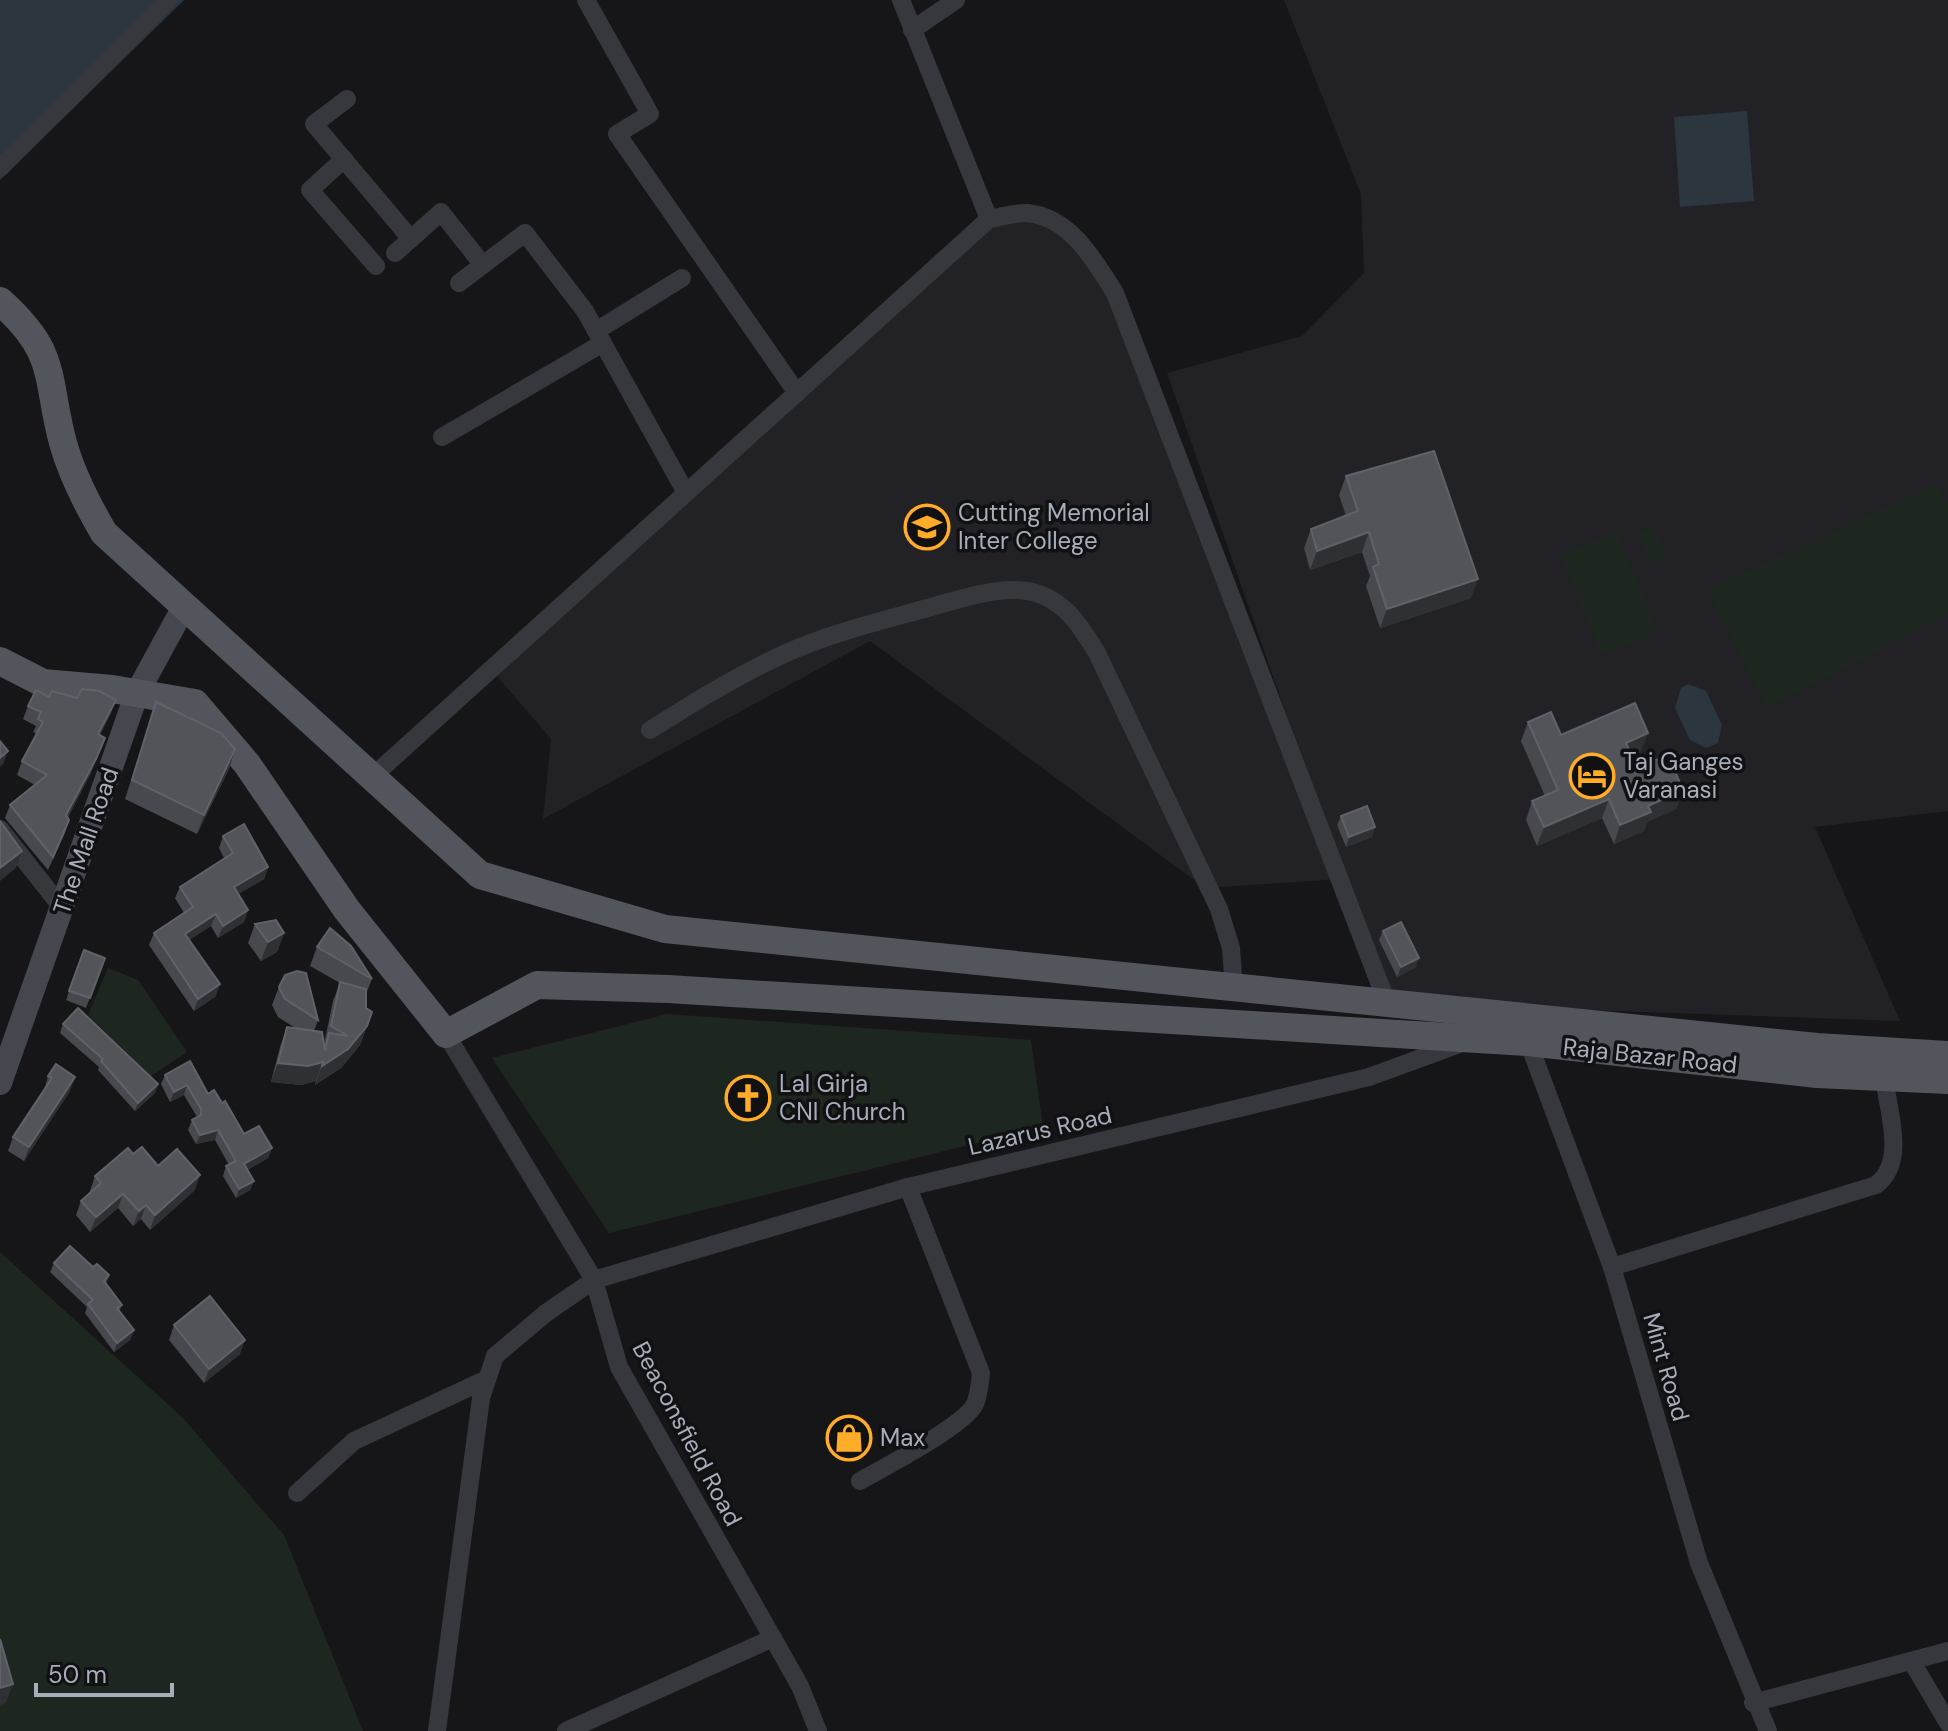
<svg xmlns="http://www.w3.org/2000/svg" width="1948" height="1731" font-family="'DM Sans',sans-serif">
  <rect width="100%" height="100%" fill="#161618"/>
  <g fill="#222226">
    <path d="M1284,0H1948V811L1815,827L1900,1021L1387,1003L1167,373L1302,336L1364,273L1361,194Z"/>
    <path d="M989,219L1058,223L1115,293L1341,879L1205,888L870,641L543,819L551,739L491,669Z"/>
  </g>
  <g fill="#1e271f">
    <path d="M1938,483L1948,508V614L1767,708L1707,590Z"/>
    <path d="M1653,526L1667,558L1652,565L1638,533Z"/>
    <path d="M1616,532L1658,632L1602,655L1561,556Z"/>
    <path d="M108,968L138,980L187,1052L151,1076L88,1015Z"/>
    <path d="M667,1014L1031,1040L1043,1127L609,1233L492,1058Z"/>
    <path d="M0,1252L183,1418L284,1535L363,1731H0Z"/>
  </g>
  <g fill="#2b363e">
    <path d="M0,0H184L0,180Z"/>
    <path d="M1747,111L1754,201L1680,207L1674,117Z"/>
    <path d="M1688,684L1706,691L1722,725L1718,743L1706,748L1690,740L1675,708L1681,688Z"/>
  </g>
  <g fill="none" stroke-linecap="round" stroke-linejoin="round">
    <g stroke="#37383e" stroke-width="18">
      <path d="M586,0L650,114L617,134L797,393"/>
      <path d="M901,0L989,219"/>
      <path d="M912,30L956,0"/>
      <path d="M347,99L314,124L411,239"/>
      <path d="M344,159L310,190L376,266"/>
      <path d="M0,168L168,0"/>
      <path d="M395,253L441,212L483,265"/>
      <path d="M459,283L525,233L585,311L686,493"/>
      <path d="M596,331L682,278"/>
      <path d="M442,437L603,343"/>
      <path d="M650,730C693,703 736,676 782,655C832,632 886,620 938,605C968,597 1008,583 1039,594C1068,604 1082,629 1097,653L1219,909L1231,948L1234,988"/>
      <path d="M372,777L989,219C1001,217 1016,212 1028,213C1071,218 1094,260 1115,293L1387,1003"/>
      <path d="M0,829L63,909"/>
      <path d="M446,1034L594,1280L619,1367L800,1686L818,1731"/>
      <path d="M1526,1036L1612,1267L1699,1563L1768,1731"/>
      <path d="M1612,1267L1876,1185C1907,1162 1888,1111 1884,1077"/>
      <path d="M860,1481C885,1467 964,1426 975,1404C979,1395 980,1383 981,1373L908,1187"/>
      <path d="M297,1493L354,1441L487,1379"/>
      <path d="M1912,1662L1948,1723"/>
      <path d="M1753,1703L1948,1651"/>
      <path d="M437,1731L481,1398L495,1356L546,1313L594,1280L908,1187L1369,1077L1462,1043"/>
      <path d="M566,1731L773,1638"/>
    </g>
    <path stroke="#45474e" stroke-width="24" d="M0,1083L137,693L185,605"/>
    <g stroke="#53555d" stroke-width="28">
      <path d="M0,301C59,354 45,375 63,443C72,475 87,504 104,533L480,875L665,929L1817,1047L1948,1055"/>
      <path d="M0,661L43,683L112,689L195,703L247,764L347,910L446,1034L537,985L668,989L1528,1042L1817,1074L1948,1080"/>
    </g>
  </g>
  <g fill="#47494e">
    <path d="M1346,476L1471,598L1380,628L1366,586L1370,576L1362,552L1310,570L1304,548L1311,529L1346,516L1339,495Z"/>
    <path d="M49,697L111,713L100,735L91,773L68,817L69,820L65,833L48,870L5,818L10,805L35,785L17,775L22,761L37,734L33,732L36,726L23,719L28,706Z"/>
    <path d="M156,702L235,749L229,769L197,834L125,799Z"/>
    <path d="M1528,722L1561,735L1641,752L1632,756L1637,768L1683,790L1676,809L1647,822L1644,831L1614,844L1602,818L1537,846L1526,820L1532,801L1545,796L1521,741Z"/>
    <path d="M1341,816L1375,827L1372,837L1346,847L1337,825Z"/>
    <path d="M223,836L268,867L264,879L238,894L248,910L244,922L218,938L211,926L189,940L216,996L194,1011L149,945L154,933L184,913L175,898L180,887L224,858L219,848Z"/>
    <path d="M255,924L284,933L277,952L261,961L248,943Z"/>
    <path d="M1383,931L1416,967L1397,977L1379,940Z"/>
    <path d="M317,947L372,979L366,994V1008L372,1012L360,1045L341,1068L315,1085L316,1081L301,1085L271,1082L280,1047L287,1027L297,1029L278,1017L272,1005L279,987L318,1020L314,1031L324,1044L333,1001L340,983L310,966Z"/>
    <path d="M84,950L105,958L86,1008L66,1000Z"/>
    <path d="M63,1024L158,1084L155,1093L135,1111L98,1070L99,1067L60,1033Z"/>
    <path d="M165,1075L208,1094L222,1103L244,1134L272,1148L268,1158L247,1170L254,1181L250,1190L236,1198L223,1176L226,1166L229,1165L215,1140L196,1144L188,1130L192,1120L197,1117L184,1095L170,1102L161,1084Z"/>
    <path d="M48,1076L70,1091L24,1161L8,1151L13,1137L44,1091Z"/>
    <path d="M133,1154L158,1166L195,1190L150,1230L141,1219L133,1226L118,1208L90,1232L76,1215L81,1201L91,1192L90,1191L95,1176Z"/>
    <path d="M54,1263L93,1267L109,1275L106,1284L122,1305L119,1311L134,1330L130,1340L114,1352L85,1313L87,1307L50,1272Z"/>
    <path d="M174,1325L240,1354L204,1383L169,1340Z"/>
  </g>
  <g fill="#2f3034">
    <path d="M1369,532L1362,552L1310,570L1317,551Z"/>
    <path d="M1478,579L1471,598L1380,628L1387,609Z"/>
    <path d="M116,700L111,713L94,748L98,734Z"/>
    <path d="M1648,733L1641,752L1619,762L1626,743Z"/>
    <path d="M105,738L91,773L61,829L66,815Z"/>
    <path d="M235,749L229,769L197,834L204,815Z"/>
    <path d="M8,751L3,764L0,767V758Z"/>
    <path d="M1683,790L1676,809L1647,822L1644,831L1614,844L1620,825L1648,806Z"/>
    <path d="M1609,799L1602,818L1537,846L1544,827Z"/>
    <path d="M1375,827L1372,837L1346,847L1349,837Z"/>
    <path d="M22,851L16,868L0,881V868Z"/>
    <path d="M268,867L264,879L230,899L234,887Z"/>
    <path d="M248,910L244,922L218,938L223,926Z"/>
    <path d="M216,914L211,926L180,946L185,934Z"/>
    <path d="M284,933L277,952L261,961L268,942Z"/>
    <path d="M1419,958L1416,967L1397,977L1401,967Z"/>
    <path d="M220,984L216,996L194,1011L198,999Z"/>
    <path d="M372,1012L360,1045L341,1068L315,1085L322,1066Z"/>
    <path d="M323,1062L316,1081L301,1085L271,1082L278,1063Z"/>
    <path d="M75,1077L70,1091L24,1161L29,1147Z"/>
    <path d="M158,1084L155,1093L135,1111L138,1103Z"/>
    <path d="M187,1085L184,1095L170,1102L174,1092Z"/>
    <path d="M218,1130L215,1140L196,1144L200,1135Z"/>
    <path d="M272,1148L268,1158L241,1174L244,1164Z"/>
    <path d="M200,1175L195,1190L150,1230L155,1215Z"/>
    <path d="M254,1181L250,1190L236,1198L239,1189Z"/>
    <path d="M123,1194L118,1208L90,1232L96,1217Z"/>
    <path d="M146,1205L141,1219L133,1226L139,1211Z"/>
    <path d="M134,1330L130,1340L114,1352L117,1343Z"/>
    <path d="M245,1340L240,1354L204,1383L209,1369Z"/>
    <path d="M13,1684L6,1703L0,1705V1688Z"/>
  </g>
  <g fill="#52545a" stroke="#5f6269" stroke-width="2">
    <path d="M1434,451L1478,579L1387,609L1373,567L1379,564L1369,532L1317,551L1311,529L1358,511L1346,476Z"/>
    <path d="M82,689L99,691L116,700L98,734L105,738L96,759L66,815L69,820L53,857L10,805L47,775L22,761L43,722L38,719L41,712L28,706L36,690L49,697L52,691L77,698Z"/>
    <path d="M156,702L221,733L235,749L204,815L132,780Z"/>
    <path d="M1635,703L1648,733L1626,743L1637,768L1668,755L1683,790L1648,806L1651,812L1620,825L1609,799L1544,827L1532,801L1558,790L1528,722L1551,712L1561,735Z"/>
    <path d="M0,741L8,751L0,758Z"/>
    <path d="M1367,806L1375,827L1349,837L1341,816Z"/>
    <path d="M0,821L22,851L0,868Z"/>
    <path d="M244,824L268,867L234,887L248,910L223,926L216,914L185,934L220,984L198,999L154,933L193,907L180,887L233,853L223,836Z"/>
    <path d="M276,920L284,933L268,942L255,924Z"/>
    <path d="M1401,922L1419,958L1401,967L1383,931Z"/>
    <path d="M330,928L351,946L372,979L317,947Z"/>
    <path d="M84,950L105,958L90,998L69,991Z"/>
    <path d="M297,971L306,973L318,1020L285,999L279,987L285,975Z"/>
    <path d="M340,982L366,989V1008L372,1012L367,1026L348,1049L322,1066L323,1062L308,1066L278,1063L287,1027L322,1032L325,1051L329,1033L348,1036L331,1026Z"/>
    <path d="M78,1008L158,1084L138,1103L101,1061L103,1059L63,1024Z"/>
    <path d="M190,1061L208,1094L214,1090L222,1103L225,1101L244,1134L259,1126L272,1148L244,1164L254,1181L239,1189L226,1166L236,1161L218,1130L200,1135L192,1120L201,1115V1109L187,1085L174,1092L165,1075Z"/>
    <path d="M56,1064L75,1077L29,1147L13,1137L52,1078L48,1076Z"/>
    <path d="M142,1147L158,1166L177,1149L200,1175L155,1215L146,1205L139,1211L123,1194L96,1217L81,1201L101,1183L95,1176L128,1148L133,1154Z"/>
    <path d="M70,1246L93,1267L97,1264L109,1275L104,1281L122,1305L117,1308L134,1330L117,1343L88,1304L93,1300L54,1263Z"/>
    <path d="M210,1296L245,1340L209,1369L174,1325Z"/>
    <path d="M0,1639L13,1684L0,1688Z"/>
  </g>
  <defs>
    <g id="university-ring" transform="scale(2.3)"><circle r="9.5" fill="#111113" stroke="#ffac28" stroke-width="1.5"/><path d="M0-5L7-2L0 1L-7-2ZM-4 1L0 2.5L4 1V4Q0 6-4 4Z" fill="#ffac28"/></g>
    <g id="hotel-ring" transform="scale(2.3)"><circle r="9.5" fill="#111113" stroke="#ffac28" stroke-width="1.5"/><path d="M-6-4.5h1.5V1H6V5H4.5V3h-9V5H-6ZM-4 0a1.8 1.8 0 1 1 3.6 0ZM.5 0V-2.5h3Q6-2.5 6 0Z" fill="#ffac28"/></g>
    <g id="church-ring" transform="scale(2.3)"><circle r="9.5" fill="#111113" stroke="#ffac28" stroke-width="1.5"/><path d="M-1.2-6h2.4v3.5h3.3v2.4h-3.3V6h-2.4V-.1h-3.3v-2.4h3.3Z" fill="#ffac28"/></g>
    <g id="shop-ring" transform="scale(2.3)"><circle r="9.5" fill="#111113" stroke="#ffac28" stroke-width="1.5"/><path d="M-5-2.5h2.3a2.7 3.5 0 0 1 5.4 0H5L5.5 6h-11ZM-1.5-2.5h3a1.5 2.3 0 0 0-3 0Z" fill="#ffac28"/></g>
  </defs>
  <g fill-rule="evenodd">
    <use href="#university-ring" x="927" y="527"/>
    <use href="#hotel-ring" x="1592" y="776"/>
    <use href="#church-ring" x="748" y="1098"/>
    <use href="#shop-ring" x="849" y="1438"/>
  </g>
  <g text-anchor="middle" stroke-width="7" stroke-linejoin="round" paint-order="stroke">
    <g font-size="24" fill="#a7aeba" stroke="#111113" text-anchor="start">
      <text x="958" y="521">Cutting Memorial<tspan x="958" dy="28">Inter College</tspan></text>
      <text x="1623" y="770">Taj Ganges<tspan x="1623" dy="28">Varanasi</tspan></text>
      <text x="779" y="1092">Lal Girja<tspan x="779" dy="28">CNI Church</tspan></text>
      <text x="880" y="1446">Max</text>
    </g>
    <g font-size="24" fill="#a7aeba" stroke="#111113">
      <text transform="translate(86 841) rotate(-71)" y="8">The Mall Road</text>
      <text transform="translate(1650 1056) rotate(6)" y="8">Raja Bazar Road</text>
      <text transform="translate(1040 1131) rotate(-13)" y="8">Lazarus Road</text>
      <text transform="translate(1666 1367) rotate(74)" y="8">Mint Road</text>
      <text transform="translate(687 1434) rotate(62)" y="8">Beaconsfield Road</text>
    </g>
  </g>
  <path d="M36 1683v12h136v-12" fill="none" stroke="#a7aeba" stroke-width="4"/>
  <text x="48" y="1683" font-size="24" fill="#a7aeba" stroke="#111113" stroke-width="6" paint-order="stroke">50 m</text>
</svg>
